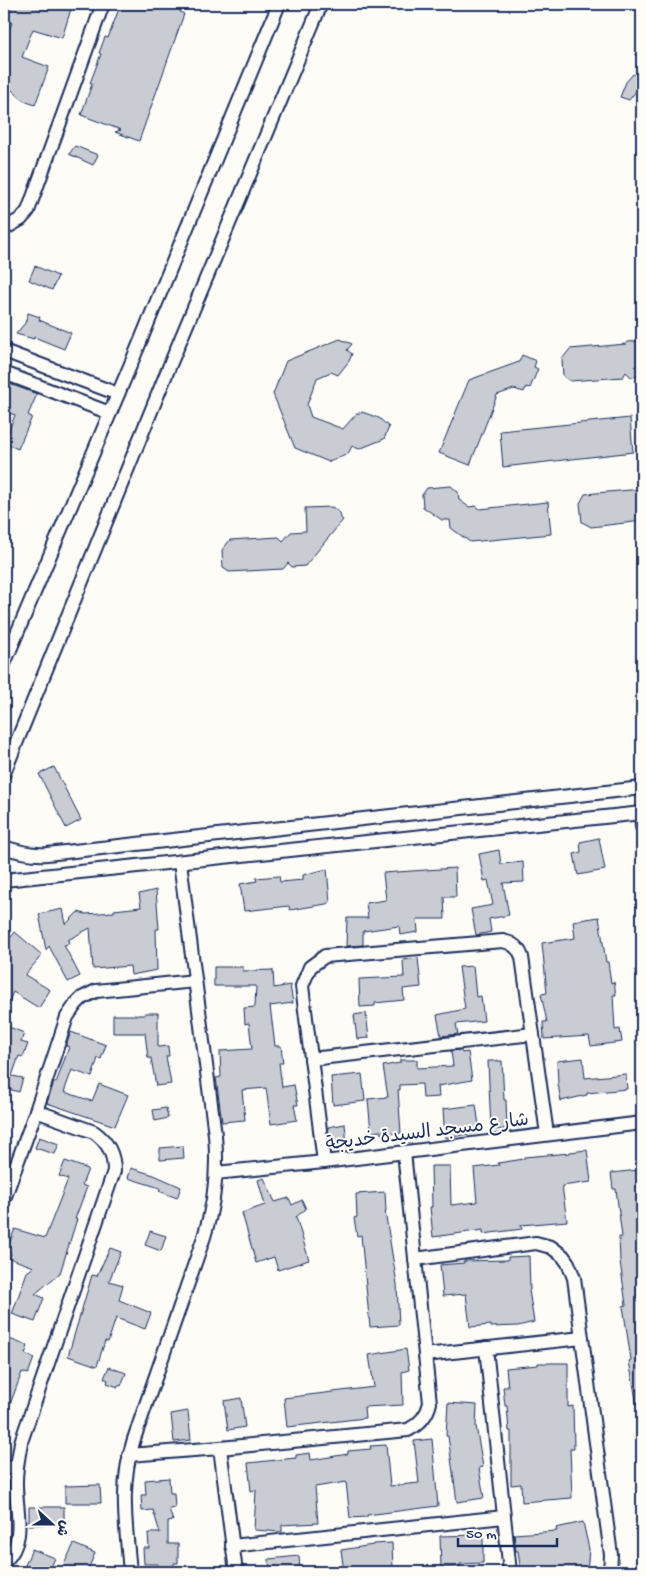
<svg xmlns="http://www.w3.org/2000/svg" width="646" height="1576" font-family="'Gochi Hand','Playpen Sans Arabic',sans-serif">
  <rect width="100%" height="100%" fill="#fdfcf7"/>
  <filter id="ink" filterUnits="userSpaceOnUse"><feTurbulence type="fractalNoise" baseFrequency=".02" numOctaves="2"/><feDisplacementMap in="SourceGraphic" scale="10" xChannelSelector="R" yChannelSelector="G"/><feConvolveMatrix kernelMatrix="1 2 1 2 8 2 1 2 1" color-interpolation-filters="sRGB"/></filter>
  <g filter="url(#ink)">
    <g fill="#c9ccd3" stroke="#1b2f5e">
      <path d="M8,4H46L56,7L57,5L71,9L62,38L33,29L22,57L49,67L35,105L24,101L4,83V41L12,23L4,20V15Z"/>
      <path d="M128,4H170L182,8L180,12L184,14L139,141L115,132L121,130L81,115L92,84L90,83L101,54L99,53L105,37L108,38L120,6L126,8Z"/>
      <path d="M633,74L642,81V84L629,100L620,97L626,82Z"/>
      <path d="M75,146L98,155L93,165L69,154Z"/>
      <path d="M35,266L58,276L52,290L29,280Z"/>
      <path d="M28,313L40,317L39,320L71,333L64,349L34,337V339L16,334L25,323Z"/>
      <path d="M340,339L352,344L347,350L352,354L349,361L338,375L331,372L317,378L307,405L311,417L343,429L356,414L362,412L379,418L389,427L384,439L359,449L352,446L348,454L329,462L295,448L273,394L286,361Z"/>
      <path d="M642,341V376L631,377L626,372L623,377L570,381L563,376L562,359L570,349L626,344L628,342Z"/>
      <path d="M522,355L536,361L534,367L538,369L530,388L526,387L524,392L514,389L497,395L470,465L439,453L469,380L519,362Z"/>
      <path d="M4,382L37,394L28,415L32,417L18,449L4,443L15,415L4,411Z"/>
      <path d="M630,418L633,452L503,467L500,431Z"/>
      <path d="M451,486L458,492L459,500L469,507L476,506L480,509L548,502L551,534L470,542L451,528L450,520H442L423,507L422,495L427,488Z"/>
      <path d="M642,489V521L591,527L582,522L580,503L585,494Z"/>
      <path d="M332,507L340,513L341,518L343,520L305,566L292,567L288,563L283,569L229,572L223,568L222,550L230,540L279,537L283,541L291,532L306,531L305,508Z"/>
      <path d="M54,767L81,820L66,828L39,774Z"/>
      <path d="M599,838L605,870L578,875L574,854L581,852L580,842Z"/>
      <path d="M499,850L501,864L523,862L524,882L503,883L509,915L489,919L491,932L476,935L471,909L493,905L488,880L484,881L479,854Z"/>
      <path d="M455,868L456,897H444L445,919H417L418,932L400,935L399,926L363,931V945L346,946L347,918H368L366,903L386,900L383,873Z"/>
      <path d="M327,869L330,902L326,904L290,910L289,906L244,911L240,884L257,881L256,878L279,876L280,882L303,880V875Z"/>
      <path d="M156,890L159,929H156L157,970L131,975L130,966L93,969L90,928L68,940L69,944L64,945L80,976L68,982L49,946L46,950L39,914L63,909L66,924L78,912L86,914L114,912V910L141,907L139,894Z"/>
      <path d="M599,917L606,962H608L611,983L614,982L616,995H613L615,1030L620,1029L622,1042L591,1046L589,1036L544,1039L543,1022H547L541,994L547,993L542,943L575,938L573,921Z"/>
      <path d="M15,932L42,955L25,975L50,990L39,1008L13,992L4,1013V946Z"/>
      <path d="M418,958L421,987L403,989L404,1000L375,1003V1006L360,1007L359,979L404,977L403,960Z"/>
      <path d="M473,966L476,997L481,996L484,1021L456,1024L458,1034L441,1036L437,1015L465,1009L459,967Z"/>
      <path d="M214,967H243V971L273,970L274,988L290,985L293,1003L270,1006L275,1046H281L283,1063H279L282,1087L294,1085L298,1105H294L297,1120L271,1124L266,1088L242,1090L245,1120L222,1122L216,1078L221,1077L220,1051L252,1049L249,1023L245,1024L244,1008L255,1007L256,986H214Z"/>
      <path d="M145,1013H158V1047L168,1046L169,1056H166L171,1084L156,1086L151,1058H148L145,1033H113V1015H145Z"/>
      <path d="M366,1013L369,1038L357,1039L354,1015Z"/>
      <path d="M4,1025L24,1033L21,1042L28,1044L23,1057L19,1056L12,1076L23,1078L19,1092L8,1089L6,1096L4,1095Z"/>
      <path d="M71,1032L106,1045L101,1059L98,1058L92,1077L72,1070L64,1092L92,1101L99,1084L128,1095L115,1126L47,1103L54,1082L56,1083L69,1047L66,1046Z"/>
      <path d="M461,1050L462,1053L468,1052L472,1080L438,1086L439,1097L423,1098L422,1084L400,1085V1090H398L401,1133L381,1134V1131L371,1132L368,1099L388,1097L383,1066L400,1063V1060H417V1068L453,1066L451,1051Z"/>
      <path d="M583,1058L585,1078L626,1074L627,1089L587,1093V1095L561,1101L558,1084L557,1061Z"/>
      <path d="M488,1061H502L504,1100H506L507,1129L491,1130Z"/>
      <path d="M362,1074L365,1101L333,1105L331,1077Z"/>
      <path d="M476,1105L480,1132L445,1138L443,1109Z"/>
      <path d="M166,1108L168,1118L155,1121L153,1110Z"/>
      <path d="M345,1124L347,1146L330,1148L328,1127Z"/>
      <path d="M39,1137L59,1144L55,1154L35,1148Z"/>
      <path d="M183,1146L184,1158L160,1160V1148Z"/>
      <path d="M587,1150L591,1182L562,1186L567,1221L521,1225L522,1229L483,1234V1230L433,1237L430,1207H432L431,1166H450L451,1205L477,1202L474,1168L499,1165L498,1163L524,1159V1157L570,1153V1152Z"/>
      <path d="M65,1161L88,1169L82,1185L87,1187L75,1219H77L60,1273L35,1294L44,1298L35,1322L12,1314L27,1272L34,1267L9,1258L11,1253L6,1251L15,1229L45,1238L68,1179L59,1176Z"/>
      <path d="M131,1168L154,1175L181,1187L177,1198L159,1191L160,1188L128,1178Z"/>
      <path d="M639,1170L642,1202V1404L637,1405L629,1361L631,1360L623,1306L626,1305L620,1261L619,1237H622L616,1189H613L611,1173Z"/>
      <path d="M264,1178L275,1202L289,1198L292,1205L302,1200L306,1209L296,1217L309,1260L278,1270L274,1257L256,1263L242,1213L265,1205L258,1180Z"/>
      <path d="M385,1192L386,1211H385L397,1284L399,1325L370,1327L361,1235L357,1236L354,1218L357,1217L356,1194Z"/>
      <path d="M150,1231L166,1236L161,1251L145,1245Z"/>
      <path d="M110,1248L121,1252L109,1281L123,1285L119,1300L151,1313L145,1329L116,1318L108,1342L105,1341L97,1366L68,1356L92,1275L97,1276Z"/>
      <path d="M529,1256L530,1290H529L534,1322L518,1326L491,1327V1325L470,1327L466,1294L443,1296L440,1265L464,1263V1261L508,1260V1257Z"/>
      <path d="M4,1337L28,1346L25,1354L34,1358L28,1374L22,1372L5,1418H4Z"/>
      <path d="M406,1349L409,1370L402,1372L403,1405L364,1407L365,1418L287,1427L284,1398L374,1387L369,1355Z"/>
      <path d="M538,1363H568V1407L573,1406L574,1449H570L572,1498L522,1502L521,1484L511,1485V1431H509L507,1406H505L503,1387H508L506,1368L538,1365Z"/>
      <path d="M109,1367L126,1373L121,1386L118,1385V1387L107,1383L108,1380L104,1378Z"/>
      <path d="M241,1398L245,1427L228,1430L224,1401Z"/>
      <path d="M448,1403L477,1405L476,1426L483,1467L479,1468L484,1498L457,1502L448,1436H446Z"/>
      <path d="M188,1411L191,1440L174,1442L171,1414Z"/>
      <path d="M432,1439L438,1506L367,1515V1517L350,1518L346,1482L315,1487L318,1523L282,1525V1532L254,1530L256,1490L251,1491L248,1463L296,1458V1455L310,1453L311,1460L348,1454V1451L371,1449L370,1446L386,1445L390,1486L419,1483L414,1441Z"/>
      <path d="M169,1478L170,1493H174L175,1508L169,1509L173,1521L168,1522V1544H178V1563H174V1572H158V1564H144L143,1548H149L148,1533H160L153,1510L142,1511L141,1495H146L145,1480Z"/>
      <path d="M100,1485L101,1503H65V1486Z"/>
      <path d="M29,1507H64V1524L29,1525Z"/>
      <path d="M583,1522L589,1549L587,1572H521L518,1551H516L514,1534L557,1531L556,1528Z"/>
      <path d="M483,1535V1563L460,1564V1567L441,1568L440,1536Z"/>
      <path d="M392,1543L393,1570L344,1572L341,1550L373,1545V1544Z"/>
      <path d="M74,1544L95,1553L87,1572H71L62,1568Z"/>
      <path d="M32,1549L55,1558L49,1572H22Z"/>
      <path d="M299,1556L300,1572H270L269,1559Z"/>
    </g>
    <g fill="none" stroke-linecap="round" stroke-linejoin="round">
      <g stroke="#1b2f5e" stroke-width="16">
        <g id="minor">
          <path d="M4,229L21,219L28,211L103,4"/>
          <path d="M4,351L118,394"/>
          <path d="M4,373L110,413"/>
          <path d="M4,664L138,347L279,4"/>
          <path d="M4,773L167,372L321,4"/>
          <path d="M641,813L642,827"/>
          <path d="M4,847C18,852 32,855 47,854L642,788"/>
          <path d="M4,880L642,813"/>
          <path d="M311,1059L533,1034"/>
          <path d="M324,1162L302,986L310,967L325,956L503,941C513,943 519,948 522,957L547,1134"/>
          <path d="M216,1173L324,1162L642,1123"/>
          <path d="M4,1199L36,1111L67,1017L76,1004L82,998L96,991L195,981"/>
          <path d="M415,1259L536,1243L551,1247L563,1256L568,1263L574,1278L611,1555L610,1572"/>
          <path d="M486,1348L510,1572"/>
          <path d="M425,1355L582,1338"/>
          <path d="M220,1448L236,1572"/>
          <path d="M129,1455L220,1448L408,1430C420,1424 427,1416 430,1403L404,1152"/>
          <path d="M4,1468L16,1467"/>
          <path d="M232,1546L504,1517"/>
          <path d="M4,1562C28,1540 15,1509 16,1481C16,1468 19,1455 21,1442L114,1171C114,1154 108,1142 94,1132L36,1111"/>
          <path d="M130,1572C126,1525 119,1485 134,1439L204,1237C215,1203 218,1170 215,1135L180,862"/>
        </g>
      </g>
      <use href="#minor" stroke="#fdfcf7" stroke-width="12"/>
    </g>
  </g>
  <g text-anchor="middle" stroke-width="4" stroke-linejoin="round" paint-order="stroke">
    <g font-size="19" fill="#1b2f5e" stroke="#fdfcf7">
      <text transform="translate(427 1130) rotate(-7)" y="7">شارع مسجد السيدة خديجة</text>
    </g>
  </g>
  <rect width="646" height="1576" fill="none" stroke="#fdfcf7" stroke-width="20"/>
  <rect x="10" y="10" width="626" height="1556" fill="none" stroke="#1b2f5e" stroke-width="2" filter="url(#ink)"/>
  <g transform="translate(52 1524) rotate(111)" stroke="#fdfcf7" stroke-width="4" paint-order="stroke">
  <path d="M0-4L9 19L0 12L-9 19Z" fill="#1b2f5e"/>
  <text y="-8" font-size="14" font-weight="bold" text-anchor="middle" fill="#1b2f5e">ش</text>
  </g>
  <path d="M458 1538v8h99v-8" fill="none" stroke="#1b2f5e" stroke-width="2.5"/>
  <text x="466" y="1538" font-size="15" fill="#1b2f5e" stroke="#fdfcf7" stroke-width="4" paint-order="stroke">50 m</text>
</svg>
